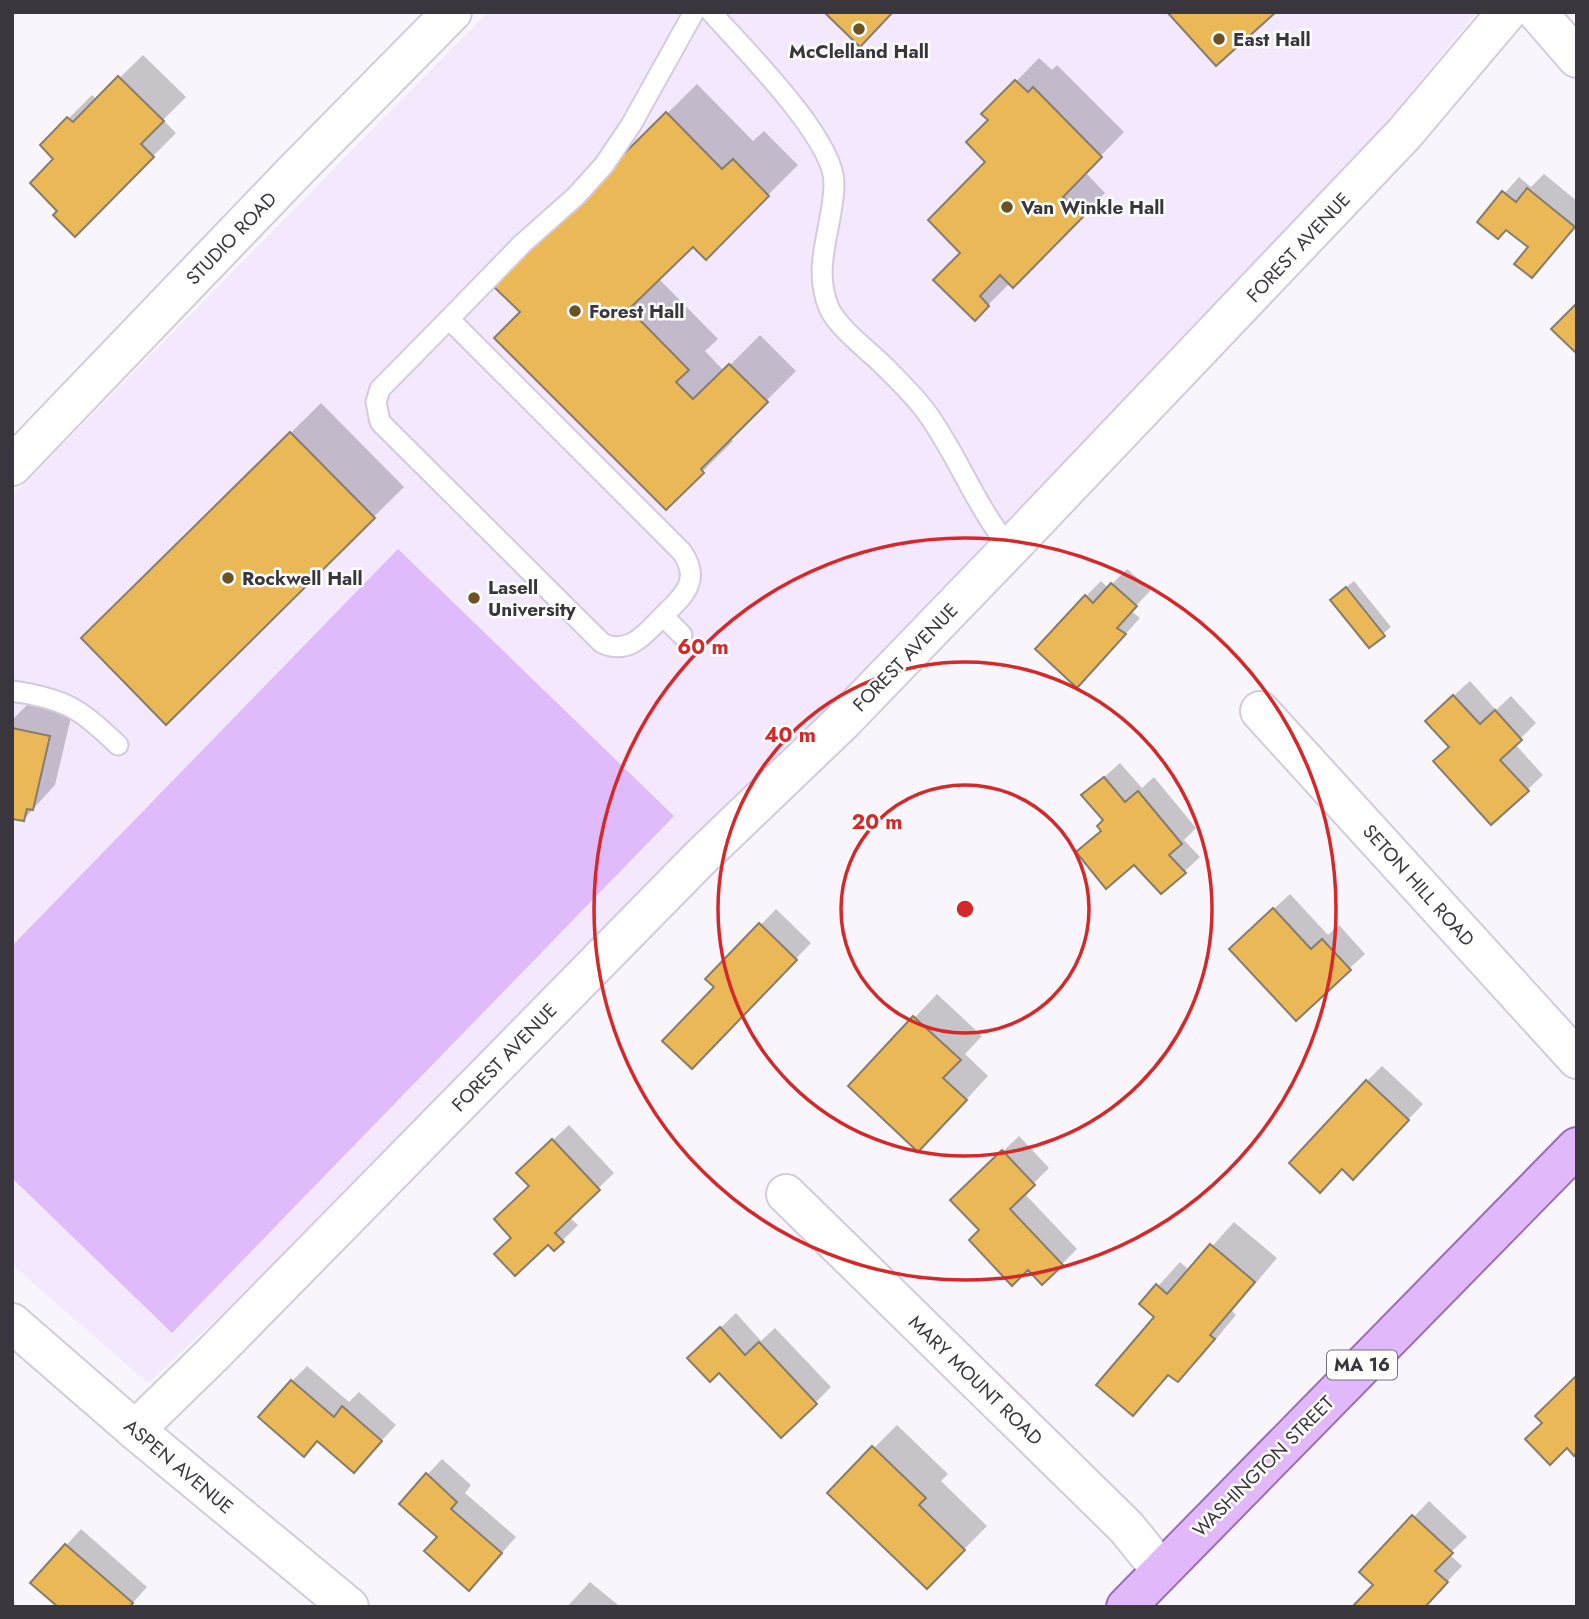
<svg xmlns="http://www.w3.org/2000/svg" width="1589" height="1619" font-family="Jost,sans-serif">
  <rect width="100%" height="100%" fill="#f9f5fc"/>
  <path fill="#f3e8fd" d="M488,12H1477L1396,111L1303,217L1037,491L841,699L313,1229L148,1383L12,1265V496Z"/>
  <path fill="#e0bbfb" d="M398,549L674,816L172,1333L12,1178V946Z"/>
  <g fill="#0003">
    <path d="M143,55L186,97L163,120L176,133L75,235L60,211L56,159L42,145L92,95L97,100Z"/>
    <path d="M1039,58L1052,70L1057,65L1124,132L1085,172L1105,193L1013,285L1010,283L975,318L963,253L988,162L991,120L984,114Z"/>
    <path d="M697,84L753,141L764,131L798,165L706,257L693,244L658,278L718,339L705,351L724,371L760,335L796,371L729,438L733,441L666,508L522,312L495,285Z"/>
    <path d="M1544,174L1577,201V225L1532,276L1530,247L1507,228L1480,221L1519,177L1531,187Z"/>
    <path d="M321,403L404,487L166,722L83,638Z"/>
    <path d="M1127,569L1151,590L1131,611L1140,618L1093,670L1086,596L1101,581L1108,588Z"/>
    <path d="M1354,581L1391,627L1369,646L1339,593Z"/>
    <path d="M1470,681L1496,710L1511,696L1536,723L1515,744L1543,775L1527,790L1450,746L1442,706Z"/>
    <path d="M29,703L72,713L55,785L23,820L12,817V720Z"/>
    <path d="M1120,763L1142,788L1154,777L1196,828L1184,840L1200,857L1184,872L1078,852L1102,829L1105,820L1084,795Z"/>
    <path d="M1290,894L1328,935L1339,925L1365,954L1296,1018L1246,934Z"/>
    <path d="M776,909L811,943L692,1067L716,987L708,979Z"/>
    <path d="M937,994L982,1036L965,1054L988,1076L941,1127L850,1086Z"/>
    <path d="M1382,1066L1423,1104L1368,1162L1367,1081Z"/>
    <path d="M569,1125L614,1173L569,1217L578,1225L554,1249L548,1243L513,1237L531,1186L534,1158Z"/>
    <path d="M1019,1136L1049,1168L1024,1193L1077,1249L1062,1264L1028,1268L982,1230L968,1185Z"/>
    <path d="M1234,1222L1277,1258L1232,1311L1236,1315L1201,1357L1178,1380L1170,1374L1133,1414L1157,1317L1142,1304L1180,1262L1190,1271Z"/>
    <path d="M736,1313L761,1341L775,1328L831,1387L816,1402L705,1343Z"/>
    <path d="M307,1366L349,1402L359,1392L396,1425L354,1471L318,1440L304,1454L292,1381Z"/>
    <path d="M897,1425L948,1474L941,1481L987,1526L927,1587L874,1448Z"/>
    <path d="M442,1459L471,1485L465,1493L516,1537L484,1573L439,1536L427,1475Z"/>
    <path d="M1429,1501L1467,1537L1449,1554L1462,1566L1423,1607L1375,1585L1361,1572Z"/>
    <path d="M81,1529L147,1587L129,1607L33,1582Z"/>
    <path d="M590,1582L618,1605L616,1607H567Z"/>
  </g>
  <g fill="#ebb858" stroke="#877d6b" stroke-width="2">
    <path d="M824,12H893L860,47Z"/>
    <path d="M1167,12H1276L1216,66Z"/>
    <path d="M118,76L164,121L141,144L154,157L75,237L53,215L57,211L30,183L53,159L40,145L67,117L73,122Z"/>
    <path d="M1015,80L1028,92L1033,87L1102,157L1063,197L1083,217L1013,288L1000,275L980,296L989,306L975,321L933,280L960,253L928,220L985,162L966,142L988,120L981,114Z"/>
    <path d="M666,112L722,169L733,159L769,196L706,260L693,247L629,309L689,370L676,382L693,399L729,364L768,402L701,469L704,473L666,510L494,338L520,312L492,285Z"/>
    <path d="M1527,188L1575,227L1532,278L1514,264L1528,247L1506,230L1498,239L1477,222L1502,191L1516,202Z"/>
    <path d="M1577,303V354L1551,329Z"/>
    <path d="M290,432L375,518L166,725L81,638Z"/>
    <path d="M1111,583L1137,606L1117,628L1126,634L1077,688L1035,649L1085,595L1093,603Z"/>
    <path d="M1346,587L1385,636L1369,648L1330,600Z"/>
    <path d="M1453,695L1480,724L1495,710L1522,740L1500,760L1529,791L1491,825L1433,761L1449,747L1425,721Z"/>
    <path d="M12,728L50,736L33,810L27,809L24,821L12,819Z"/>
    <path d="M1104,777L1125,802L1138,791L1182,844L1169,855L1186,873L1161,894L1134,865L1106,889L1076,852L1101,831L1097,826L1103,820L1081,795Z"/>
    <path d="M1273,908L1311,949L1322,939L1351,970L1296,1021L1229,949Z"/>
    <path d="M759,923L797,960L692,1069L662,1041L714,987L705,979Z"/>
    <path d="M913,1016L961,1060L943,1078L967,1100L918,1152L848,1086Z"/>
    <path d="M1366,1080L1409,1120L1353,1180L1342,1169L1320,1193L1289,1163Z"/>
    <path d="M552,1139L600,1190L555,1233L564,1242L554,1251L548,1245L515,1276L494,1254L511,1238L494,1219L529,1186L516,1173Z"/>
    <path d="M1002,1150L1035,1185L1010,1209L1063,1265L1042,1285L1028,1270L1012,1286L969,1240L979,1230L950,1200Z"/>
    <path d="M1210,1244L1255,1282L1210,1335L1215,1339L1178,1382L1168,1375L1133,1416L1096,1385L1154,1317L1139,1304L1156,1284L1167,1294Z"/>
    <path d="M720,1327L745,1355L759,1342L817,1404L781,1438L719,1373L710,1382L687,1358Z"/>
    <path d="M1577,1375V1453L1574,1456L1567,1448L1550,1465L1525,1439L1542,1423L1535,1416Z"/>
    <path d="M291,1380L334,1417L342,1406L382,1441L354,1473L317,1441L304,1457L258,1417Z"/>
    <path d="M872,1446L926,1498L919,1505L965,1550L927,1589L827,1493Z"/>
    <path d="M426,1473L457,1502L451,1509L502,1553L469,1591L424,1551L437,1537L399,1504Z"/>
    <path d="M1412,1515L1453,1553L1435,1571L1448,1582L1425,1607H1352L1373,1585L1359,1572Z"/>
    <path d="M65,1544L133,1603L129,1607H58L30,1583Z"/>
  </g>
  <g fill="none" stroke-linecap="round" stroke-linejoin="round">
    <g stroke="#d5cadd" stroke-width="23">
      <g id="lane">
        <path d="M711,12C742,47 834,138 834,183C834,226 811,265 829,308C837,326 865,348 880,362C896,378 913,394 927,413C958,456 976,507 1010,548"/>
        <path d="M449,319L522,244L576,196L604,165L631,125L694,12"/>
        <path d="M663,616C646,633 629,656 602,643L380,422L376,402L380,389L449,319L682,552C702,581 683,596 663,616L682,635"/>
        <path d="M12,691C66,699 79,708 118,745"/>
      </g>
    </g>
    <g stroke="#d5cadd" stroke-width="42">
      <g id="street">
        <path d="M1537,12L1577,58"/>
        <path d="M12,466L298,168L452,12"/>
        <path d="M1260,711L1577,1059"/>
        <path d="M786,1194L1126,1527L1161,1570"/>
        <path d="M12,1323L135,1430L349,1607"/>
        <path d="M135,1430L211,1356L700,858L843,721L1010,548L1404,134L1507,12"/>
      </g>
    </g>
    <g stroke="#9a6db7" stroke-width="42">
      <path id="primary" d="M1126,1607L1577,1147"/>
    </g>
    <use href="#lane" stroke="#fff" stroke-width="19"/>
    <use href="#street" stroke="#fff" stroke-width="38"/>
    <use href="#primary" stroke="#e1b9fb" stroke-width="38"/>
  </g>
  <g fill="none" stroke="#d62828" stroke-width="3.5">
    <circle cx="965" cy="909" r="124"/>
    <circle cx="965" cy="909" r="247"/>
    <circle cx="965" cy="909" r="371"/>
  </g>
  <g fill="#6b5323" stroke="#fff" stroke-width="2.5">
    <circle cx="859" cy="29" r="7"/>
    <circle cx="1219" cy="39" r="7"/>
    <circle cx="1007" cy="207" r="7"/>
    <circle cx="575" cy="311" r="7"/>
    <circle cx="228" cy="578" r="7"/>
    <circle cx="474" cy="598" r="7"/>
  </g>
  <g text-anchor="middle" stroke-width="5" stroke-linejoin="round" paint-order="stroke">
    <rect fill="#fff" stroke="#757277" stroke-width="2" x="1327" y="1350.5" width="70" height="29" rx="5"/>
    <g font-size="18" font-weight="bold" fill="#3a363d">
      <text x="1362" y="1371">MA 16</text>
    </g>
    <g font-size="19" font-weight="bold" fill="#3a363d" stroke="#fff" text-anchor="start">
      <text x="1233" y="46">East Hall</text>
      <text x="859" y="58" text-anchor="middle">McClelland Hall</text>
      <text x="1021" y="214">Van Winkle Hall</text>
      <text x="589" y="318">Forest Hall</text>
      <text x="242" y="585">Rockwell Hall</text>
      <text x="488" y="594">Lasell<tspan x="488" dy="22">University</tspan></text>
    </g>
    <g font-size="19" fill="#3a363d" stroke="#fff">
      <text transform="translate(231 238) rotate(-46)" y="7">STUDIO ROAD</text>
      <text transform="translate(1298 247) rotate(-47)" y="7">FOREST AVENUE</text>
      <text transform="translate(905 657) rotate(-46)" y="7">FOREST AVENUE</text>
      <text transform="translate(1419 885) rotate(48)" y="7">SETON HILL ROAD</text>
      <text transform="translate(504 1057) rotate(-46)" y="7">FOREST AVENUE</text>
      <text transform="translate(976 1380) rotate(44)" y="7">MARY MOUNT ROAD</text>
      <text transform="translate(179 1466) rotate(40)" y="7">ASPEN AVENUE</text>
      <text transform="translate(1263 1466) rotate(-45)" y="7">WASHINGTON STREET</text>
    </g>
  </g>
  <circle cx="965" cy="909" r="10" fill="#d62828" stroke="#fff" stroke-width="3.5"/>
  <g font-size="21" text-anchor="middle" font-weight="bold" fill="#d62828" stroke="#fff" stroke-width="5" stroke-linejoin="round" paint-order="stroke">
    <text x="703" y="654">60 m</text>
    <text x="790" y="742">40 m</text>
    <text x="877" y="829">20 m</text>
  </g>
  <rect width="1589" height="1619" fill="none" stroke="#3a363d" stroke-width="28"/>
</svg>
